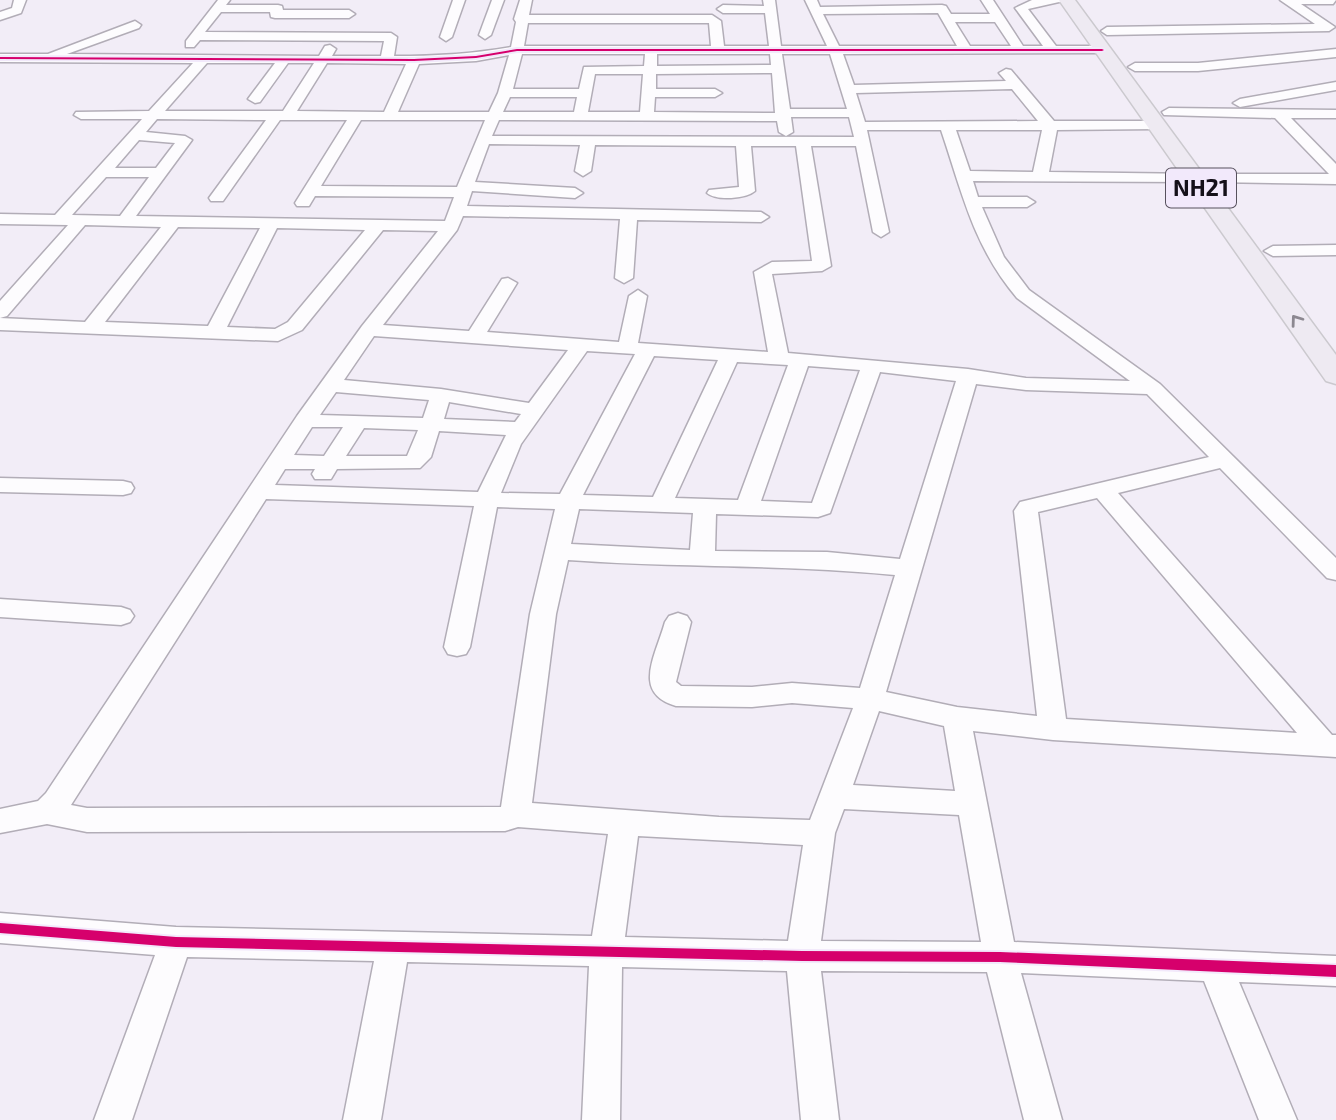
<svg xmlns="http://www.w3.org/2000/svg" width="1336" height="1120" font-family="'Exo 2',sans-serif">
  <rect width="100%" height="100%" fill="#f2edf7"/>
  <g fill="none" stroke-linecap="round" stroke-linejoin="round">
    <g stroke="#b2adb7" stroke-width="3">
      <g id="minor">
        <path d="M14,0H26L21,13L0,20V12L12,8Z"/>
        <path d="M218,0H230L226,5H278L282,6L283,10H349L355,14L349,18H275L271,17L270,12H221L205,32L391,33L397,37L394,56C434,56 472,54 511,47L516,22L514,19L520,0H532L529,15H712L721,21L724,46H769L765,13H723L717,9L723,5L764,6L763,0H775L781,46H827L805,0H817L820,7L942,5L946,6L951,14H990L981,0H993L1023,46H1043L1015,8L1032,0H1068L1028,9L1056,46H1102L1107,47V53L843,54L854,85L1006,81L999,73L1006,69L1011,70L1054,121H1157L1164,125L1157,129L1057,130L1049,172L1199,174L1201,177L1193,182L973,181L978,197H1027L1035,202L1027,207H982L1004,257L1029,290L1160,384L1336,558V580L1327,578L1220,468L1118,493L1332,735H1336V757L1053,740L973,731L1014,942L1336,956V986L1239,982L1297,1120H1259L1204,981L1021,973L1062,1120H1024L987,972L821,971L839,1120H801L787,971L622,967L620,1120H582L589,966L407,962L381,1120H343L374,961L187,957L132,1120H94L155,955L0,943V913L176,927L592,936L608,834L518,827L505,831L87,832L47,824L0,833V809L38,801L46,793L297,416L362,326L438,231L383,230L302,330L278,341L0,330V318L85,322L161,227L85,225L7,316L0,318V301L68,225L0,224V214L55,215L142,119H81L74,115L76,112L149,111L193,63L0,62V54H48L135,21L141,25L139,28L67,54L319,56L325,46L330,45L336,49L332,56H381L384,41L200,40L194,47H186V41ZM938,13L957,46H839L823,14ZM955,22H995L1011,46H970ZM528,23H709L711,46H524ZM522,54H645L644,66L584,67L579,89H513ZM657,54H770L771,65L657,66ZM782,54H830L847,109H790ZM509,55L498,93L489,112H398L419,64L476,61ZM207,63H275L248,99L255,103L260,102L288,63H314L283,111H165ZM327,63L406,64L384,112L297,111ZM772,73L775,113L654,112L655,97H715L722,93L715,89H656V74ZM595,74H643L640,112H588ZM1012,89L1038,121L865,122L856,93ZM510,97H577L574,112H503ZM791,117H849L854,137L492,136L499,120L777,121L779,132L786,136L793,132ZM157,119L266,120L209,198L211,201H223L280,120H347L295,203L297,206H309L315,196L454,197L445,221L136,216L192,140L185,136L146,132ZM361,120H485L457,187L321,186ZM867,130H941C962,192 973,246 1017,298L1130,381L1026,378L968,369L788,353L772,274L822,271L831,266L811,146H856L873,232L881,237L889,232ZM956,130H1042L1033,172L970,171ZM139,140L175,143L156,168H115ZM489,144L580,145L575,171L583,176L591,171L595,145L736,146L739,187L709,190L707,193C716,201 746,199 755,191L751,146H796L812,261L772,262L754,272L768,352L638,343L647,296L638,290L629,296L619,342L487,332L517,283L508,278L502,279L469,331L383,325L457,230L463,216L620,219L615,278L624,283L633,278L637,220L761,222L769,217L761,212L467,206L472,191L575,198L583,193L575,188L475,182ZM106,177H149L120,216L72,215ZM178,227L260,228L208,326L105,322ZM277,228L365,230L288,322L275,329L227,327ZM374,336L568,350L529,403L441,389L344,380ZM587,351L635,354L560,494L501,493L521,444ZM654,356L718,360L653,497L583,495ZM737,362L788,365L738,500L675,498ZM808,366L860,370L812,503L761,501ZM880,372L956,381L900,559L827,552L715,551L716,514L818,517L830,513ZM976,384L1026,390L1147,394L1209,457L1020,502L1014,511L1037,716L957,707L886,692ZM336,392L429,400L423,418L320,415ZM449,402L521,414L515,422L444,419ZM312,427H343L324,456L294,455ZM364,428L418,430L407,456H346ZM439,431L506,435L478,492L275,485L285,469H315L312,474L315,479H331L337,469L420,468L431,457ZM1097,498L1297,733L1066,719L1038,512ZM266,499L474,506L444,647L448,654L457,656L466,654L470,647L497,507L555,509L530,614L501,807L87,808L71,805ZM579,509L693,513L690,550L571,544ZM568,560C677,568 786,564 895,575L860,688L792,683L752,687L681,686L676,682L691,622L687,616L678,613L669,616L665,622C656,655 631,693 676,706L752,707L792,703L853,708L810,820L719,817L532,803L556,614ZM879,711L944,726L955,791L853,785ZM844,809L959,815L981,942L821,941L835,833ZM638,836L803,845L788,941L625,937Z"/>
        <path d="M453,0H465L452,37L446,41L440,37Z"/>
        <path d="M492,0H504L491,35L485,39L479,35Z"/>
        <path d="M1280,0H1336L1333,4H1301L1335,27L1329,31L1107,35L1101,31L1107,27L1315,24Z"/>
        <path d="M1336,49V57L1198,71H1135L1128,67L1135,63H1198Z"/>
        <path d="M1336,82V90L1240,107L1233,103L1240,99Z"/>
        <path d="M1169,108L1336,110V118H1291L1336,164V184L1213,182L1211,179L1213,176L1219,174H1329L1275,118L1164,115L1162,112Z"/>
        <path d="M1336,245V255L1273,256L1264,251L1273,246Z"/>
        <path d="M0,478L123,481L131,483L134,488L131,493L123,495L0,492Z"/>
        <path d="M0,599L121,607L130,610L134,616L130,622L121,625L0,617Z"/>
      </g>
    </g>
    <g stroke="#cbc9ce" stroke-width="3">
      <path id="highway" d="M1059,0H1075L1336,355V384L1326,381Z"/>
    </g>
    <use href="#minor" fill="#fdfcfe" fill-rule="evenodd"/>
    <use href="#highway" fill="#eeeaf2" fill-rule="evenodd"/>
    <g stroke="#f2e9fb" stroke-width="4">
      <g id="cycleway">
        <path d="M517,49H1102L1104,50L1102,51H517L476,58L414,61L0,59V57L414,59L476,56Z"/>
        <path d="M0,923L176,937L802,951L1000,952L1336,965V977L1000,962L802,961L176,947L0,933Z"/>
      </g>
    </g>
    <use href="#cycleway" fill="#d6006c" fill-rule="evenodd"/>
  </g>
  <defs><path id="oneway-chevron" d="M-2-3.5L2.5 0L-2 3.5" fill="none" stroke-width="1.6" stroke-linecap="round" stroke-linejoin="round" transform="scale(1.75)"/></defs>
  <use stroke="#8c8890" href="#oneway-chevron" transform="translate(1296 320) rotate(-126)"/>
  <g text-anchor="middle" stroke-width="5" stroke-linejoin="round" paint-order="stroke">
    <rect fill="#f2e9fb" stroke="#57515d" stroke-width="2" x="1166" y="168.5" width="70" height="39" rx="5"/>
    <g font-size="23" font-weight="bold" fill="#151019">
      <text x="1201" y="196">NH21</text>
    </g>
  </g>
</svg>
